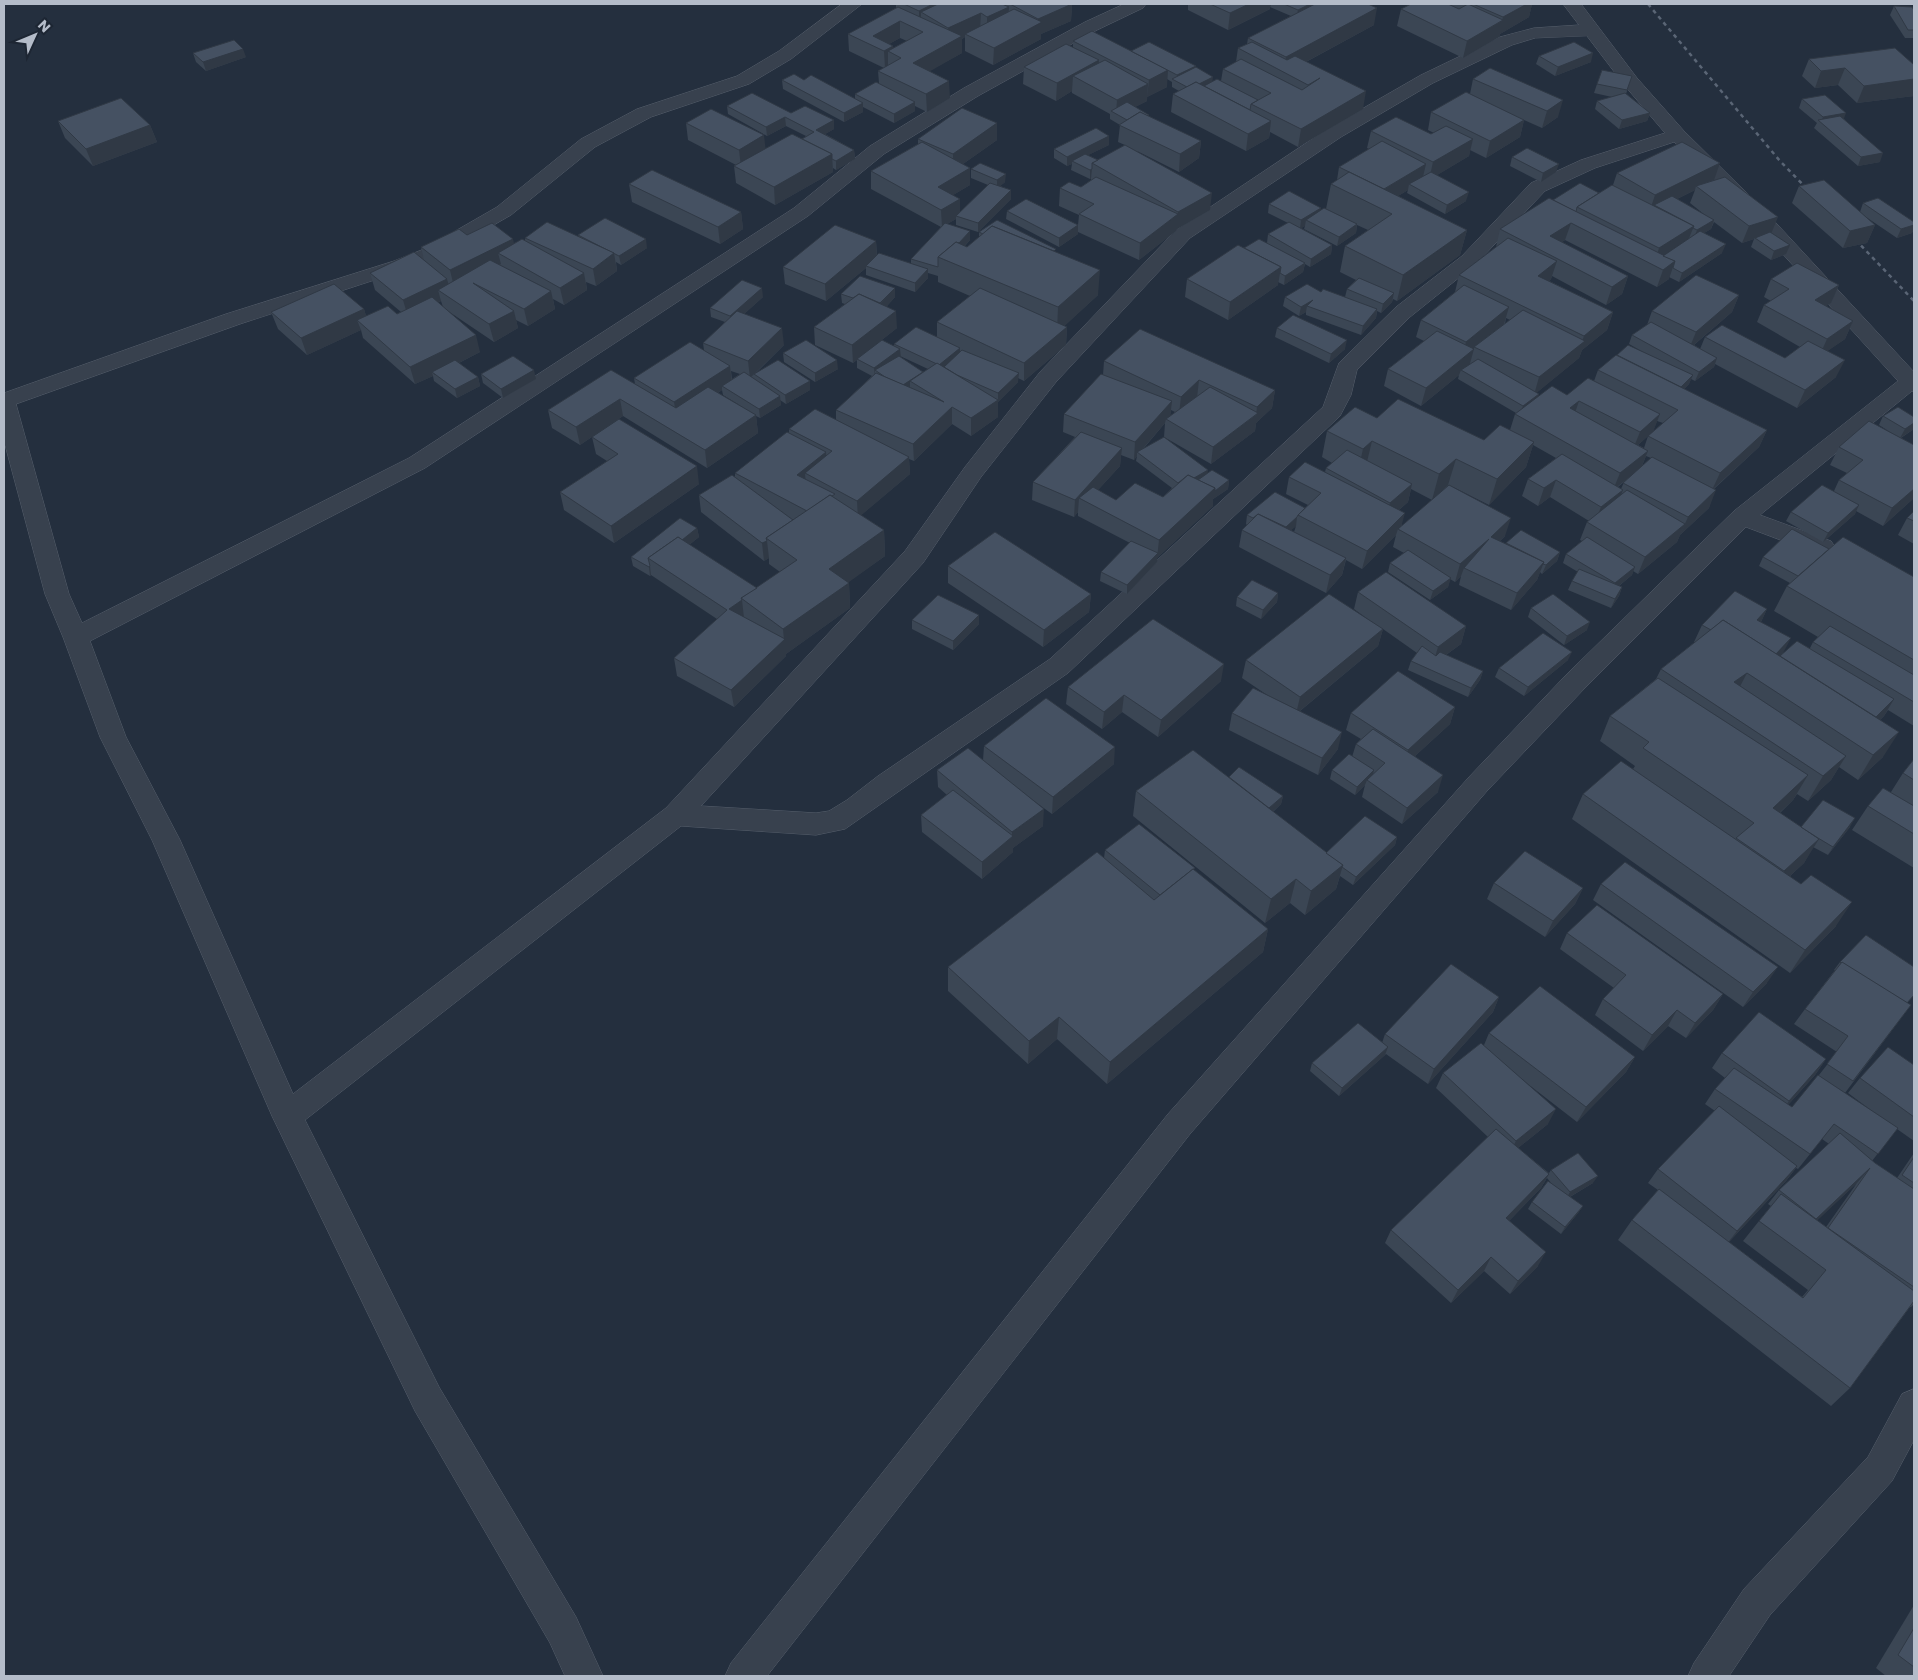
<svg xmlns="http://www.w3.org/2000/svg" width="1918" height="1680" font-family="Poppins,sans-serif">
  <rect width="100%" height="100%" fill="#242f3e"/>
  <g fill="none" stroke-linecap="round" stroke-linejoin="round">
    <g stroke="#565f6c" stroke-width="1">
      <g id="street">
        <path d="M842,4H862L791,59L749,84L651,117L595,147L511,215L438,257L408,269L240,324L16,404L69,594L82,623L409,458L794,208L870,146L964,88L1085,22L1124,4H1146L1143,8L1097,30L978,96L884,154L808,216L425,468L90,641L126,737L180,840L293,1094L666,808L905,551L965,467L1040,372L1176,230L1327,129L1421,75L1500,37L1534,28L1579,25L1563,4H1581L1637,78L1684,131L1764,210L1914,372V392L1912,391L1760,515L1831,541L1835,547L1831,553L1823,555L1815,553L1746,527L1584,689L1487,791L1190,1134L767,1676H725L731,1663L1168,1114L1469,777L1566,675L1734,511L1898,381L1750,218L1674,142L1595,168L1545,191L1476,264L1410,317L1357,370L1351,395L1340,416L1068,673L845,829L816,835L681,826L305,1120L439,1387L576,1617L603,1676H565L550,1643L415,1411L272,1116L152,840L100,737L63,637L45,594L4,441V393L226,314L394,261L424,249L497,207L581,139L637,109L737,76L779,51ZM1587,36L1625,86L1665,133L1581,160L1531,183L1462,256L1396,307L1339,363L1323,407L1050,659L878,776L847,800L829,811L816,813L701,806L923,563L981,477L1056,382L1190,238L1341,137L1433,83L1512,45L1535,38Z"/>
        <path d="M1914,1389V1440L1892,1481L1770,1615L1729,1676H1688L1694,1663L1744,1589L1868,1457L1902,1394Z"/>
      </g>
    </g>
    <use href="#street" fill="#38414e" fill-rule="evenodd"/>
    <g stroke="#5a6575" stroke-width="2.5" stroke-dasharray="4 4" stroke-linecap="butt">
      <path d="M1648,4L1780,161L1812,194"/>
      <path d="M1850,234L1914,301"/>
    </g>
  </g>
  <g fill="#3b4654" fill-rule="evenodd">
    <path d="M896,4H1072L1071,21L1041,34V39L993,65L965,51V37L962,39V53L929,71L950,98L927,112L915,106V111L894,123L863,107V112L844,122L783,89L782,80H804L855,99V94L879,83L878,71L884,68L849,51L848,34L896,8ZM900,38L907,41L893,48L889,44Z"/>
    <path d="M1188,4H1368L1374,25L1306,62L1363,109L1298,147L1270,132L1269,138L1246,151L1171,112L1173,94L1179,91L1172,87V82L1167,79V87L1147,97V101L1135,107L1149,115V117L1201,141L1199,158L1179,172L1137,151L1210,210L1177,229L1176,231L1139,260L1078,232V234L1059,247L1006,219L1007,211L1078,225L1079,215L1059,206L1060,188L1081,187L1091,180V178L1090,179L1071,170L1072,164L1067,166L1054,158V149L1109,145L1088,155L1098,160L1125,145L1118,142L1120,125L1110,119V114L1072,93V91L1056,101L1023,84L1024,67L1073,47V41L1131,51L1196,66L1195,67L1212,81H1221L1223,69L1236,62L1238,48L1247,44L1248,38L1291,16L1270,7V9L1228,30L1188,10Z"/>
    <path d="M1411,4H1532L1529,17L1500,34L1499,37L1463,58L1397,26L1401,9Z"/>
    <path d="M1894,6L1914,10V38H1905L1890,15Z"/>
    <path d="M193,53L246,57L206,71L196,62Z"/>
    <path d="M1539,56L1591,62L1555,76L1536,64Z"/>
    <path d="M1809,59L1914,64V96L1857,103L1838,85L1815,88L1802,76Z"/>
    <path d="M1490,68L1558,117L1542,128L1524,120L1520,137L1486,158L1470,150L1469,156L1437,175L1466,201L1445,214L1407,193L1408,190L1398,196L1467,230L1460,255L1397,301L1393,299L1392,302L1381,313L1377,311L1376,318L1361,335L1306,315V312L1299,316L1283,306L1285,297L1321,292L1345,297L1347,289L1356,280L1340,272L1345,246L1368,230L1357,225L1356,233L1337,246L1304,229L1305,226L1301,228L1332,245L1331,254L1310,267L1305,264L1303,272L1284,285L1278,282V285L1228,320L1185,297L1187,279L1244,248L1267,243L1268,234L1288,223L1268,213L1269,204L1321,210L1326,209L1331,184L1337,180L1339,167L1369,149L1367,148L1371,131L1431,134L1434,133L1428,130L1431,112L1470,94L1473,79Z"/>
    <path d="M1632,76L1626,94L1650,113L1647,121L1619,129L1595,109L1597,101L1612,97L1594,93L1597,84Z"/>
    <path d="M1802,99L1844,119L1880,162L1858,166L1814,128L1817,123L1799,108Z"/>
    <path d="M727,106L791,113L834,129L825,134L854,150L855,159L836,170L833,168V172L775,205L736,183L734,166L736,165L688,140L686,123L766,148L802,139L806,136L786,126L767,136L728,114Z"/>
    <path d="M58,121L150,125L157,142L93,166L65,138Z"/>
    <path d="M918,139L997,140L963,164L970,168V185L953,195L960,212L988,185L971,178V169L1005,182L1000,186L1011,190V199L978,232L956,225V219L947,224L970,231V240L965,246L967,247L979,237V232L1056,252L1098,295L1064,326L1067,327L1066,345L1024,381L1018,378V382L998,402V417L971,436L952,424L914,461L909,459L910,474L861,515L884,530L885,556L848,582L849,583L850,608L786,654V656L734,707L677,676L674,658L717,619L651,575L650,576L633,566L631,557L697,528L699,537L689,545L757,588L780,572L769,564V558L764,561L701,512L699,495L735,477V473L789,433V429L836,419V410L872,376L857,368V360L853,363L815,345L814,327L845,304L842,303L841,294L895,288V297L887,306L897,328L869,350L894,346V344L937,337V322L970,296L938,282V276L928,273V278L915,292L866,275V268L826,301L785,284L783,267L876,241L877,255L911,264V259L941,227L871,189V171L918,144ZM900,356L928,369L923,372L900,357Z"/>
    <path d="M1512,157L1556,172L1541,182L1510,166Z"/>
    <path d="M1617,173L1714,180L1771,233L1786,254L1771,260L1751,247L1754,239L1742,243L1714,222L1711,229L1704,233L1722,253L1679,282L1669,277V279L1657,287L1565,240L1562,242L1628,276L1622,294L1606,305L1552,276L1551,279L1549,281L1613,312L1607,330L1582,350L1579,358L1536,393L1539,396L1567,395L1594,381L1598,370L1617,355L1643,352L1629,344L1632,335L1647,325L1652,311L1739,295L1732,312L1694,345L1700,349L1705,337L1785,358L1800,347L1757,322L1764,305L1771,301L1764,297L1771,279L1839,285L1831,303L1826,306L1853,321L1845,339L1827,351L1836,377L1797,408L1715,364L1714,367L1695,381L1691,379L1689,384L1684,389L1767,430L1759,447L1714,489L1709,508L1680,535L1677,542L1638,574L1633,571L1632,575L1619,586L1622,587L1619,596L1611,608L1568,590L1572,581L1578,572L1563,563L1566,554L1582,541L1580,540L1587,522L1589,521L1550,497L1538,506L1522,496L1528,479L1556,458L1533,445L1526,467L1489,505L1453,487L1505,536L1500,541L1506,544L1560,552L1557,561L1542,574L1540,572L1537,580L1511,610L1459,585L1461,576L1455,582L1450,579L1448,587L1430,600L1388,572L1390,563L1404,553L1393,547L1396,535L1362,569L1346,560L1342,575L1326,593L1239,547L1242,530L1247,525L1246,524L1247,515L1305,508L1308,505L1286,494L1289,477L1325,472L1326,468L1332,463L1322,457L1327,431L1377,418L1484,440L1510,430L1515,414L1516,413L1458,379L1459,375L1421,406L1384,386L1388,369L1424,341L1416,337L1421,320L1455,292L1459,275L1496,247L1500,229L1553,200L1599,193L1613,185ZM1695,190L1690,203L1705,215L1677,199ZM1506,318L1510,320L1505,324ZM1657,421L1663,423L1653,431ZM1648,436L1644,448L1638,445ZM1646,456L1651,458L1642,466ZM1624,482L1621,489L1618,487ZM1411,489L1432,500L1402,526L1399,510L1408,502ZM1296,526L1294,532L1291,530Z"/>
    <path d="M629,184L741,212L743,229L720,244L632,202Z"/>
    <path d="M1799,186L1860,212L1863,203L1914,222V228L1912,233L1897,238L1863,215L1875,225L1867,243L1843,248L1792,203Z"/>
    <path d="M578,235L647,248L621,265L616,262L617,271L596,286L586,282L587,290L564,305L553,299L555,309L528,326L516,320L518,328L494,342L448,311L480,352L459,363L478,377L480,386L457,398L434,381L433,376L415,384L363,338L361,330L307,355L278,329L271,312L364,309L366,316L397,314L401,312L375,290L370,273L424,260L421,247L514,243L525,240V238L579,237ZM441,301L443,307L438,303Z"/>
    <path d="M763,297L744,314L784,345L756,373L810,381V390L786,404L780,400L781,405L760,418L756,416L758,433L707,468L623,416L580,445L552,428L548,410L635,384L634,378L704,350L703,343L725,322L711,317L710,308ZM731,371L740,374L732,379ZM722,390L723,395L741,406L718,393Z"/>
    <path d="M1277,328L1345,349L1329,363L1275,337Z"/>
    <path d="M783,353L838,369L815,382L784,362Z"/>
    <path d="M1104,361L1275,390L1272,408L1256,423L1255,431L1211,464L1164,437L1165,423L1144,448L1207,473L1229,480L1228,489L1213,499V506L1157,558V562L1127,594L1100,581L1101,572L1130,543L1078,516V512L1074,517L1032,500L1033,482L1075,437L1063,432L1064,414L1103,375ZM1171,410L1175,412L1170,416ZM1121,455L1134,460L1137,456L1136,461L1172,488L1163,497L1116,500L1098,490L1120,466Z"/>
    <path d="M481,374L536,379L503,398L483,383Z"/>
    <path d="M1883,416L1914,429L1901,438L1914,445V498L1883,526L1856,511L1855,514L1823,542L1786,521L1791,512L1834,491L1839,480L1847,473L1830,465L1839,447L1893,434L1879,425Z"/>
    <path d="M592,437L699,484L614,543L564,510L560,492L607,461L596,454Z"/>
    <path d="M1914,511V544L1898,535L1907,518Z"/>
    <path d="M1829,549L1914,577V726L1888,710L1884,716L1880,720L1883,757L1858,780L1839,767L1831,780L1808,801L1797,794L1793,800L1780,813L1801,827H1850L1828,855L1813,847L1804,863L1790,876L1836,926L1790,973L1572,819L1583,794L1633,769L1635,766L1600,741L1610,716L1656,679L1661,669L1695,642H1694L1702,625L1767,609L1761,622L1783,653L1810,648L1813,642L1818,637L1774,611L1787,586L1790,583L1759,566L1763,557Z"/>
    <path d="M948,566L1091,594L1089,612L1043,647L948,583Z"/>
    <path d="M1358,592L1466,626L1461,644L1446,655L1483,671L1480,680L1468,697L1408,670L1411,661L1417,653L1383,629L1378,646L1300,711L1338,749L1318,775L1229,730L1232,713L1270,697L1242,678L1246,660L1373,623L1354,609Z"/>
    <path d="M1278,593L1277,602L1261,619L1236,606L1237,597Z"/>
    <path d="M1531,608L1587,630L1564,645L1528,617Z"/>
    <path d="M979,615V624L953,650L912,629V620Z"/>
    <path d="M1568,660L1524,696L1495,677L1499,668Z"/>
    <path d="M1221,681L1158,737L1122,712L1102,729L1066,704L1068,687Z"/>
    <path d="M1455,707L1450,724L1415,756L1438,792L1402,824L1362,797L1365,785L1355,795L1330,779L1332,770L1352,757L1356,744L1361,739L1346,730L1351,713Z"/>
    <path d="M984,746L1114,764L1052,814L1027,796L1043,826L1013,848V852L982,879L922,832L921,815L947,795L938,787L937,770L983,760Z"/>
    <path d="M1914,759V868L1852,830L1868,806L1891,792L1903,773Z"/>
    <path d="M1229,777L1283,796L1281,804L1273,812L1326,853L1397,837L1395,845L1353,885L1340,876L1336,889L1305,915L1290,903L1265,923L1133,816L1136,791Z"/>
    <path d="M1105,850L1194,870L1268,929L1263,952L1107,1084L1057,1039L1028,1064L948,991V967L1104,858Z"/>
    <path d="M1494,883L1583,888L1575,904L1545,937L1487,899Z"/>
    <path d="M1601,884L1767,983L1743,1007L1593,900Z"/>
    <path d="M1567,933L1723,994L1713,1010L1686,1038L1668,1026L1643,1051L1595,1015L1603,999L1614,988L1560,949Z"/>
    <path d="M1840,962L1911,1005L1845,1093L1876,1114L1848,1093L1860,1078L1914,1065V1141L1897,1129L1872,1161L1897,1178L1914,1153V1304L1911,1307H1910L1850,1388L1831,1406L1618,1240L1632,1220L1658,1190L1648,1183L1658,1169L1715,1111L1705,1104L1715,1089L1725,1078L1712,1068L1722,1053L1826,1059L1815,1075L1788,1105L1792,1107L1819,1075L1837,1052L1794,1024L1805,1009L1835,970H1834ZM1822,1139L1829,1144L1779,1190L1768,1204L1771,1206L1743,1241L1808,1290L1802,1297L1729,1242L1786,1181L1796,1168L1798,1169ZM1857,1183L1826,1227L1817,1220Z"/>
    <path d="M1499,997L1493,1012L1428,1084L1386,1054L1385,1055L1339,1096L1310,1071L1312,1063L1382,1043L1385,1034Z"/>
    <path d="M1489,1033L1635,1057L1626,1072L1577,1122L1519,1077L1548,1124L1518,1148L1549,1173L1551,1170L1593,1183L1570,1197L1583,1206L1578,1213L1561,1234L1528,1209L1532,1202L1552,1184L1547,1178L1541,1188L1509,1221L1538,1266L1510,1294L1484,1271L1451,1303L1385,1243L1391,1230L1488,1137L1436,1088L1443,1073L1484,1045Z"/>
    <path d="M1914,1605V1676H1886L1876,1668Z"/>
  </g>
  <g fill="#303945">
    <path d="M933,4H966L921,12V26L919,28V11Z"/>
    <path d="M1072,4L1071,21L1041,34V39L993,65L994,48L1038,24V19Z"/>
    <path d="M1249,4H1271L1270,9L1228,30L1230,13Z"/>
    <path d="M1310,4H1317L1296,19L1298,10Z"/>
    <path d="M1527,4H1532L1529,17L1500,34L1499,37L1463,58L1467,41L1502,21L1503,17Z"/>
    <path d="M1009,7L1008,24L987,34V17Z"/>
    <path d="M1377,8L1374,25L1285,73L1283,72L1286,57Z"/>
    <path d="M981,13L980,30L965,34V37L962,39V53L913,81V63L948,44V28Z"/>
    <path d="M900,21V38L880,49L873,36Z"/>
    <path d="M893,46L894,54L888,51V66L885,68L884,51Z"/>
    <path d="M243,49L246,57L206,71L203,62Z"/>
    <path d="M1593,53L1591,62L1555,76L1558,67Z"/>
    <path d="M1099,60L1098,77L1073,76L1072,91L1056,101L1057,83Z"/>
    <path d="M1196,66L1195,74L1177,81V75Z"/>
    <path d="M1845,68L1838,85L1815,88L1821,71Z"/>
    <path d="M1168,70L1167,87L1147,97L1149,80Z"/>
    <path d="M1213,77L1212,85L1190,88Z"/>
    <path d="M1914,79V96L1857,103L1864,86Z"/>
    <path d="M949,81L950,98L927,112L926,94Z"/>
    <path d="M1148,84L1147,101L1119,115L1116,114L1117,100Z"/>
    <path d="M1366,91L1363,109L1298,147L1301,129Z"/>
    <path d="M1563,100L1558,117L1542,128L1547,111Z"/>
    <path d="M915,102V111L894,123V114Z"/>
    <path d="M863,103V112L844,122V113Z"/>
    <path d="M1650,113L1647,121L1619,129L1622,120Z"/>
    <path d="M1846,113L1843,121L1821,122L1823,117Z"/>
    <path d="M785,117L786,126L767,136L766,127Z"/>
    <path d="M834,120V129L817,139L816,130Z"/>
    <path d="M1524,120L1520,137L1486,158L1490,141Z"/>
    <path d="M1271,121L1269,138L1246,151L1248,134Z"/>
    <path d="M997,123V140L953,171V154Z"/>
    <path d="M150,125L157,142L93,166L86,149Z"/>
    <path d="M764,135L766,153L741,167L739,150Z"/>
    <path d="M1109,136V145L1074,162L1072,161V164L1067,166V157Z"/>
    <path d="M1473,139L1469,156L1429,180L1433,162Z"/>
    <path d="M1201,141L1199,158L1179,172L1180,154Z"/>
    <path d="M854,150L855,159L836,170V161Z"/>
    <path d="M1883,153L1880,162L1858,166L1861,157Z"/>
    <path d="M832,154L833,172L775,205L774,187Z"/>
    <path d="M1720,163L1714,180L1696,186L1695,190L1649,213L1655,195Z"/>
    <path d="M1426,164L1422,181L1409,184L1408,190L1380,207L1383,190Z"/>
    <path d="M1559,164L1556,172L1541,182L1543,173Z"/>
    <path d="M970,168V185L938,204V187Z"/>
    <path d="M1092,169L1091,178L1090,179V170Z"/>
    <path d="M1006,174L1005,182L997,189V180Z"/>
    <path d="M1011,190V199L978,232V223Z"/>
    <path d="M1469,192L1466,201L1445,214L1447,205Z"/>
    <path d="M1212,193L1210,210L1177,229L1176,231L1139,260L1140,243L1178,214V212Z"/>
    <path d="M960,199V216H956V219L942,227L941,210Z"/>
    <path d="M1321,208L1320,217L1306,220L1305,226L1300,229L1301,220Z"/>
    <path d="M741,212L743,229L720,244L718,227Z"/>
    <path d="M1778,217L1771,234L1755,238L1754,239L1742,243L1749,226Z"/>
    <path d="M1714,220L1711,229L1694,239L1697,230Z"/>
    <path d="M1571,223L1565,240L1545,253L1550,236Z"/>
    <path d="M1357,224L1356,233L1337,246L1339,237Z"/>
    <path d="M1078,225V234L1059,247V238Z"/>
    <path d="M1875,225L1867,243L1843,248L1850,231Z"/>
    <path d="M1914,225V228L1912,233L1897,238L1901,229Z"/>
    <path d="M1694,226L1687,243L1654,265L1659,248Z"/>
    <path d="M1467,230L1460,255L1397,301L1403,275Z"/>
    <path d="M970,231V240L950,262L944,260Z"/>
    <path d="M513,239L517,256L498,253L501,264L454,287L450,270Z"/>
    <path d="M646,239L647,248L621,265L619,256Z"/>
    <path d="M876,241L877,259L866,266V268L826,301L825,284Z"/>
    <path d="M1726,244L1722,253L1679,282L1682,273Z"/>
    <path d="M1332,245L1331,254L1310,267L1311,259Z"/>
    <path d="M1790,245L1786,254L1771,260L1774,251Z"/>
    <path d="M614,253L617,271L596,286L593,269Z"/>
    <path d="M1557,261L1551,279L1533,293L1538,276Z"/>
    <path d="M1675,261L1669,279L1657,287L1663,270Z"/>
    <path d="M1305,263L1303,272L1284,285L1285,276Z"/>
    <path d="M1281,267L1278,285L1228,320L1230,302Z"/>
    <path d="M928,269V278L915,292V283Z"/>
    <path d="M1100,270L1098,295L1057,333L1058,307Z"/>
    <path d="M584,273L587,290L564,305L560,288Z"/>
    <path d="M1628,276L1622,294L1606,305L1612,287Z"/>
    <path d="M447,279L452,296L438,290L441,301L408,317L403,300Z"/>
    <path d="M1839,285L1831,303L1807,318L1815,300Z"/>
    <path d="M762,288L763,297L732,325L730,316Z"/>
    <path d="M895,288V297L878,316L877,307Z"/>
    <path d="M551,291L555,309L528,326L524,309Z"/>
    <path d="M1394,293L1392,302L1381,313L1383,304Z"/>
    <path d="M1739,295L1732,312L1689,349L1696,332Z"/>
    <path d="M1313,300L1307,306L1306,312L1299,316L1301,307Z"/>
    <path d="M1509,307L1504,324L1474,347V349L1461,359L1466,342Z"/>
    <path d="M364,309L369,326L357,320L361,330L307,355L301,338Z"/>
    <path d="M1377,309L1376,318L1361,335L1363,326Z"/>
    <path d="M514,311L518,328L494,342L489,324Z"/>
    <path d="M896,311L897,328L853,363L852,345Z"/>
    <path d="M1613,312L1607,330L1582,350L1579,358L1534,395L1539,377L1581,344L1584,336Z"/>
    <path d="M1853,321L1845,339L1819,357L1827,339Z"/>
    <path d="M1067,327L1066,345L1024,381V363Z"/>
    <path d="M782,328L784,345L750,378L748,361Z"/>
    <path d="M476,335L480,352L435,375L432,372L433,376L415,384L410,367Z"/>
    <path d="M1347,340L1345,349L1329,363L1331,354Z"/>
    <path d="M960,348V356L944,370L939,365Z"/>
    <path d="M900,349L901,358L875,370V377L874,368Z"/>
    <path d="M1474,349L1469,367L1461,370L1459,375L1421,406L1426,388Z"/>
    <path d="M1717,358L1714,367L1695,381L1699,372Z"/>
    <path d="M837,360L838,369L815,382V373Z"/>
    <path d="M1845,360L1836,377L1797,408L1805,390Z"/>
    <path d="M730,366L732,384L722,386V390L677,420L674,402Z"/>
    <path d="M534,370L536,379L503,398L501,389Z"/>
    <path d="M923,372L910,381V389L899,387Z"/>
    <path d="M1019,373L1018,382L998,402V417L971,436V418L998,400V393Z"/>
    <path d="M1693,375L1689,384L1673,400L1677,391Z"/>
    <path d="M478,377L480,386L457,398L455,389Z"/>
    <path d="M1199,380L1197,398L1179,414L1181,397Z"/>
    <path d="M810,381V390L786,404L785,395Z"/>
    <path d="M1275,390L1272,408L1256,423L1255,431L1211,464L1213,447L1256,415L1257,407Z"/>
    <path d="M1539,394L1536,403L1520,415L1523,406Z"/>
    <path d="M780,396L781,405L760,418L759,409Z"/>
    <path d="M620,399L623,416L580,445L576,427Z"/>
    <path d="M1172,401L1170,418L1166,419L1165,423L1139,453L1137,452V456L1134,460L1135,442Z"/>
    <path d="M1579,401L1573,419L1570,408Z"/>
    <path d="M952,407V424L914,461L913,444Z"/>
    <path d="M1660,414L1653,432L1633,449L1640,432Z"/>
    <path d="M756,415L758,433L707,468L705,450Z"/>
    <path d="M1914,423V429L1900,438L1905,429Z"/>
    <path d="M1767,430L1759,447L1712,490L1720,473Z"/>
    <path d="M1372,441L1366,466L1357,475L1363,449Z"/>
    <path d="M1534,442L1526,467L1489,505L1497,479Z"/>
    <path d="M1122,448L1120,466L1087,502L1079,498L1078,512L1074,517L1075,500Z"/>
    <path d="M1648,451L1641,468L1613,490L1620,473Z"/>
    <path d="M826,452L827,469L805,473L806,487L797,475Z"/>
    <path d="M909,457L910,474L858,518L857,501Z"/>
    <path d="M1456,459L1448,485L1432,500L1439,474Z"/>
    <path d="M697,466L699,484L614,543L611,526Z"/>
    <path d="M1208,470L1207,479L1181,485Z"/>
    <path d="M1229,480L1228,489L1213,499V506L1157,558L1159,540L1215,488Z"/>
    <path d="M1556,480L1550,497L1538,506L1544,488Z"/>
    <path d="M1412,484L1408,502L1386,521L1390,503Z"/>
    <path d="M1914,489V498L1883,526L1892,508Z"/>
    <path d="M1623,490L1616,507L1594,524L1601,507Z"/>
    <path d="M1716,490L1709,508L1680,535L1688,517Z"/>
    <path d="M1859,505L1855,514L1823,542L1828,533Z"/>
    <path d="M1405,513L1400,531L1398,529L1396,535L1362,569L1367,551Z"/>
    <path d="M1297,517L1296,526L1278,542L1279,533Z"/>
    <path d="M1511,518L1505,536L1485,554L1491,537Z"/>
    <path d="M1685,524L1677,542L1638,574L1645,557Z"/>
    <path d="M697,528L699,537L661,567L654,562Z"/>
    <path d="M884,530L885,556L831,595L829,569Z"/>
    <path d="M1489,539L1464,568L1461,576L1455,582L1460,564Z"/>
    <path d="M767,541L769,558L764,561L762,543Z"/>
    <path d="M1560,552L1557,561L1542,574L1546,565Z"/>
    <path d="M1158,553L1157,562L1127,594V585Z"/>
    <path d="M1346,558L1342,575L1326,593L1330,575Z"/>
    <path d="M1544,562L1537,580L1511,610L1517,593Z"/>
    <path d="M650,566L651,575L650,576L649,567Z"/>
    <path d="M1635,567L1632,575L1611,592L1615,583Z"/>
    <path d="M1451,578L1448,587L1430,600L1433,591Z"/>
    <path d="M849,583L850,608L786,654V656L734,707L731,690L784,640L783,629Z"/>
    <path d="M1622,587L1619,596L1611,608L1615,599Z"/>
    <path d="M1278,593L1277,602L1261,619L1263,610Z"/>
    <path d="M1091,594L1089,612L1043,647L1044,630Z"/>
    <path d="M742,600L744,618L729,609Z"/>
    <path d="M1767,609L1759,626L1757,620Z"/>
    <path d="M979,615V624L953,650V641Z"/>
    <path d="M1590,622L1587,630L1564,645L1567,636Z"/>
    <path d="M1466,626L1461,644L1433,664L1438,647Z"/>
    <path d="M1383,629L1378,646L1296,714L1300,697Z"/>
    <path d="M1791,638L1782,655L1770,660Z"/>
    <path d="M1572,652L1568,660L1524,696L1528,687Z"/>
    <path d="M1224,664L1221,681L1158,737L1161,720Z"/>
    <path d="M1483,671L1480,680L1468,697L1471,688Z"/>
    <path d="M1747,673L1734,698V682Z"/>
    <path d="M1124,695L1122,712L1102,729L1104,712Z"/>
    <path d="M1894,699L1884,716L1861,738L1872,721Z"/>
    <path d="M1455,707L1450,724L1403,767L1408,750Z"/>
    <path d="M1342,732L1338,749L1318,775L1322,758Z"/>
    <path d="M1899,732L1883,757L1858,780L1873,755Z"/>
    <path d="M1115,747L1114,764L1052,814L1053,797Z"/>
    <path d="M1846,756L1831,780L1808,801L1823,776Z"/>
    <path d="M1374,770L1372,779L1367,780L1365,785L1355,795L1357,787Z"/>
    <path d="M1443,775L1438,792L1402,824L1407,808Z"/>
    <path d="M1808,775L1793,800L1759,832L1773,808Z"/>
    <path d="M1283,796L1281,804L1256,827L1258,818Z"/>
    <path d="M1044,809L1043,826L1013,848V852L982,879V862L1012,837V832Z"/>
    <path d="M1855,818L1850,827L1828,855L1833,847Z"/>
    <path d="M1397,837L1395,845L1353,885L1356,877Z"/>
    <path d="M1819,839L1804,863L1769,895L1784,871Z"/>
    <path d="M1343,865L1336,889L1305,915L1311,891Z"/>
    <path d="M1296,879L1290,903L1265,923L1271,899Z"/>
    <path d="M1583,888L1575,904L1545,937L1553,921Z"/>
    <path d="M1852,902L1836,926L1790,973L1805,950Z"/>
    <path d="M1268,929L1263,952L1107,1084L1110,1062Z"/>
    <path d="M1778,967L1767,983L1743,1007L1753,992Z"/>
    <path d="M1723,994L1713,1010L1686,1038L1695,1023Z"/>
    <path d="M1499,997L1493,1012L1428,1084L1434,1069Z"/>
    <path d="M1677,1010L1668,1026L1643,1051L1652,1035Z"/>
    <path d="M1059,1017L1057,1039L1028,1064L1029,1041Z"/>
    <path d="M1388,1047L1385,1055L1339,1096L1342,1088Z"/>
    <path d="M1635,1057L1626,1072L1577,1122L1586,1107Z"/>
    <path d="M1826,1059L1815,1075L1778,1116L1789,1101Z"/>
    <path d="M1556,1109L1548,1124L1508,1156L1516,1141Z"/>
    <path d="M1797,1166L1786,1181L1726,1245L1737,1231Z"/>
    <path d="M1870,1168L1857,1183L1803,1234L1815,1220Z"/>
    <path d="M1549,1174L1541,1188L1498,1232L1506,1218Z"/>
    <path d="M1598,1176L1593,1183L1566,1199L1570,1192Z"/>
    <path d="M1583,1206L1578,1213L1561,1234L1565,1227Z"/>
    <path d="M1546,1252L1538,1266L1510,1294L1518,1281Z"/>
    <path d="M1491,1257L1484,1271L1451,1303L1458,1290Z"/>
  </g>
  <g fill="#455162" stroke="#303945">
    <path d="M904,4H933L919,11Z"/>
    <path d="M938,4H1002L1009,7L987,17L981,13L948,28L921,12Z"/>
    <path d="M1010,4H1072L1038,19Z"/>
    <path d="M1210,4H1249L1230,13Z"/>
    <path d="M1284,4H1310L1298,10Z"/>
    <path d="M1315,4H1368L1377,8L1286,57L1248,38Z"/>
    <path d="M1411,4H1448L1459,9L1468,4L1503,20L1467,41L1401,9Z"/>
    <path d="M1473,4H1527L1503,17Z"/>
    <path d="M1894,6L1912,7L1914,10V30H1908Z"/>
    <path d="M898,7L962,36L913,63L949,81L926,94L878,71L901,58L888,51L923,32L900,21L873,36L893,46L884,51L848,34Z"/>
    <path d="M1014,9L1042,22L994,48L965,34Z"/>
    <path d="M1092,31L1168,70L1149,80L1073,41Z"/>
    <path d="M234,40L243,49L203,62L193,53Z"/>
    <path d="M1149,42L1196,66L1177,75L1131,51Z"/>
    <path d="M1252,42L1287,60L1295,56L1366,91L1301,129L1251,104L1271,93L1223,69L1241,59L1302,90L1320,78L1308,85L1238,48Z"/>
    <path d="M1574,42L1593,53L1558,67L1539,56Z"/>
    <path d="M1066,44L1099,60L1057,83L1024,67Z"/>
    <path d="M1895,48L1913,64H1914V79L1864,86L1845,68L1821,71L1809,59Z"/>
    <path d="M1105,60L1148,84L1117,100L1073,76Z"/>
    <path d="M1196,67L1213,77L1199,84L1196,82L1187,87L1172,79Z"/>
    <path d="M1490,68L1563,100L1547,111L1473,79Z"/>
    <path d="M1602,70L1632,76L1627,90L1597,84Z"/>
    <path d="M794,74L804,80L811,75L863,103L844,113L782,80Z"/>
    <path d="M1217,79L1258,100L1251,104L1250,110L1204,86Z"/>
    <path d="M876,82L915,102L894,114L855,94Z"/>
    <path d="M1196,82L1271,121L1248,134L1173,94Z"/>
    <path d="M1466,92L1524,120L1490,141L1431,112Z"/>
    <path d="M752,93L791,113L805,106L834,120L816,130L854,150L836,161L832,159V154L802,139L814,132L785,117L766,127L727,106Z"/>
    <path d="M1625,93L1650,113L1622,120L1597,101Z"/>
    <path d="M1825,95L1846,113L1823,117L1802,99Z"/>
    <path d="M121,98L150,125L86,149L58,121Z"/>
    <path d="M1127,102L1149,115L1147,116L1140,112L1127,120L1111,111Z"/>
    <path d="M962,108L997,123L953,154L918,139Z"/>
    <path d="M711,109L764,135L739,150L686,123Z"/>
    <path d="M1140,112L1201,141L1180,154L1119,125Z"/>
    <path d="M1840,116L1883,153L1861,157L1818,120Z"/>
    <path d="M1396,117L1431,134L1446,126L1473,139L1433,162L1371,131Z"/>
    <path d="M1096,128L1109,136L1067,157L1054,149Z"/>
    <path d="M792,134L832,154L774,187L734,166Z"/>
    <path d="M1382,141L1426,164L1384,189L1339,167Z"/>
    <path d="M922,142L970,168L938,187L960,199L941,210L871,171Z"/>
    <path d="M1682,142L1720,163L1655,195L1617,173Z"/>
    <path d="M1125,145L1212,193L1178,212L1092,163Z"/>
    <path d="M1527,148L1559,164L1543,173L1512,157Z"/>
    <path d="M1085,154L1098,160L1092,163V169L1090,170L1072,161Z"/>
    <path d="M980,163L1006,174L997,180L971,169Z"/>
    <path d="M652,170L741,212L718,227L629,184Z"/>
    <path d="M1349,172L1467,230L1403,275L1345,246L1392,214L1331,184Z"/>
    <path d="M1431,172L1469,192L1447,205L1409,184Z"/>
    <path d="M1096,177L1178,214L1140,243L1079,214L1094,204L1060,188L1069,182L1081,187Z"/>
    <path d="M1725,177L1778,217L1749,226L1696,186Z"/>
    <path d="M1824,180L1875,225L1850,231L1799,186Z"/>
    <path d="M990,183L1011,190L978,223L956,216Z"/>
    <path d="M1580,183L1599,193L1577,207L1576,212L1553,200Z"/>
    <path d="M1612,185L1694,226L1659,248L1577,207Z"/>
    <path d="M1289,191L1321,208L1301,220L1269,204Z"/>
    <path d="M1672,196L1714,220L1697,230L1693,228L1694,226L1654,205Z"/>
    <path d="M1549,198L1675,261L1663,270L1571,223L1550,236L1628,276L1612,287L1500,229Z"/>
    <path d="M1878,198L1914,222V225L1901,229L1863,203Z"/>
    <path d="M1026,199L1078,225L1059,238L1007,211Z"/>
    <path d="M1324,208L1357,224L1339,237L1306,220Z"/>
    <path d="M605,218L646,239L619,256L578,235Z"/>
    <path d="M997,220L1056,249L1054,251L992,226L983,234L979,232Z"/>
    <path d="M547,222L614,253L593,269L525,238Z"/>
    <path d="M1289,222L1332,245L1311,259L1268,234Z"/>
    <path d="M492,223L513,239L450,270L421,247L459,229L467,235Z"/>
    <path d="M945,223L970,231L959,243L956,242L938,257V267L911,259Z"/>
    <path d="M835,225L876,241L825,284L783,267Z"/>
    <path d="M992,226L1100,270L1058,307L938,257L956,242L967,247Z"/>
    <path d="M1700,231L1726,244L1682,273L1673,268L1675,261L1663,256Z"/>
    <path d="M1770,232L1790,245L1774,251L1755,238Z"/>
    <path d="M1508,238L1557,261L1538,276L1613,312L1584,336L1459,275Z"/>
    <path d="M522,239L584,273L560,288L498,253Z"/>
    <path d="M1259,239L1305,263L1285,276L1280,273L1281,267L1244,248Z"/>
    <path d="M1238,245L1281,267L1230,302L1187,279Z"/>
    <path d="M414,252L447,279L403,300L370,273Z"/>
    <path d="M879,253L928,269L915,283L866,266Z"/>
    <path d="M490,260L551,291L524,309L473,283L514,311L489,324L438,290Z"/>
    <path d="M1797,263L1839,285L1815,300L1853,321L1827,339L1764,305L1789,289L1771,279Z"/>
    <path d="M1696,275L1739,295L1696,332L1652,311Z"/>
    <path d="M860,276L895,288L880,303L859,294L853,298L841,294Z"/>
    <path d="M1359,278L1394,293L1383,304L1347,289Z"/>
    <path d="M742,280L762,288L730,316L710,308Z"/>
    <path d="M334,284L364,309L301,338L271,312Z"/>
    <path d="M1307,284L1321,292L1323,289L1377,309L1363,326L1307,306L1313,300L1301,307L1285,297Z"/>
    <path d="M1464,285L1509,307L1466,342L1421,320Z"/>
    <path d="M980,288L1067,327L1024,363L937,322Z"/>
    <path d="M859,294L896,311L852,345L814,327Z"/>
    <path d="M432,297L476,335L410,367L357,320L388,306L397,314Z"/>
    <path d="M1523,310L1585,341L1539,377L1474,347Z"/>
    <path d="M737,311L782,328L748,361L703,343Z"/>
    <path d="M1293,315L1347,340L1331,354L1277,328Z"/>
    <path d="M1651,322L1717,358L1699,372L1632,335Z"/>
    <path d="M1722,325L1785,358L1808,341L1845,360L1805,390L1705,337Z"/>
    <path d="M916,327L960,348L939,365L894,344Z"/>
    <path d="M1140,329L1275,390L1257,407L1199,380L1181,397L1104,361Z"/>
    <path d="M1437,331L1474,349L1426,388L1388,369Z"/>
    <path d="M806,340L837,360L815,373L783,353Z"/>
    <path d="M882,340L900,349L874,368L857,359Z"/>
    <path d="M690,342L730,366L674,402L634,378Z"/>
    <path d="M1628,345L1693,375L1681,387L1617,355Z"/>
    <path d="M962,350L1019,373L998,393L957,375L944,367Z"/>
    <path d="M1616,355L1767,430L1720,473L1648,436L1678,410L1598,370Z"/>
    <path d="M513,356L534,370L501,389L481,374Z"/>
    <path d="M899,356L923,372L903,385L885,377L875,370Z"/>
    <path d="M1478,359L1539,394L1523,406L1461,370Z"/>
    <path d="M455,360L478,377L455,389L432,372Z"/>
    <path d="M778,360L810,381L785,395L754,374Z"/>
    <path d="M937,363L998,400L971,418L952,407L913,444L836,410L876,373L944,402L910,381Z"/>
    <path d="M611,370L676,408L708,387L756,415L705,450L620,399L576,427L548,410Z"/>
    <path d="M744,372L780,396L759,409L722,386Z"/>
    <path d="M1101,374L1172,401L1135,442L1064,414Z"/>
    <path d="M1588,378L1660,414L1640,432L1579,401L1570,408L1648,451L1620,473L1515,414L1552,386L1567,395Z"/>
    <path d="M1210,387L1258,413L1213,447L1166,419Z"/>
    <path d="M1398,399L1484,440L1500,425L1534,442L1497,479L1456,459L1439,474L1372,441L1363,449L1327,431L1355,407L1377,418Z"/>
    <path d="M1898,407L1914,417V423L1905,429L1883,416Z"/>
    <path d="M815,409L909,457L857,501L805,473L832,451L789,429Z"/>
    <path d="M619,419L697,466L611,526L560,492L618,454L592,437Z"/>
    <path d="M1869,421L1914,445V489L1892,508L1839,480L1863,460L1839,447Z"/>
    <path d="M787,432L826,452L797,475L835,494L832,496L830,495L807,511L735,473Z"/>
    <path d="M1081,432L1122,448L1075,500L1033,482Z"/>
    <path d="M1164,437L1208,470L1194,478L1188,475L1178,483L1137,452Z"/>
    <path d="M1347,450L1412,484L1390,503L1326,468Z"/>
    <path d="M1562,454L1623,490L1601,507L1556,480L1544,488L1528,479Z"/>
    <path d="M1652,457L1716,490L1688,517L1623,483Z"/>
    <path d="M1305,462L1405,513L1367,551L1298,515L1321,493L1289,477Z"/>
    <path d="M1212,470L1229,480L1215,491V488L1198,480Z"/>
    <path d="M732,475L793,520L766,538L767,541L762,543L699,495Z"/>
    <path d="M1188,475L1215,488L1159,540L1079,498L1093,487L1116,500L1135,483L1163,497Z"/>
    <path d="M1449,485L1511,518L1491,537L1544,562L1517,593L1464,568L1489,539L1460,564L1398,529Z"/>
    <path d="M1822,485L1859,505L1828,533L1791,512Z"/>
    <path d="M1627,490L1685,524L1645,557L1587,522Z"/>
    <path d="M1275,492L1305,508L1298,515L1297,517L1286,527L1258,514L1253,518L1247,515Z"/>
    <path d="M830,495L884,530L829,569L849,583L783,629L741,598L797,560L766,538Z"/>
    <path d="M1914,511V521L1907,518Z"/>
    <path d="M1258,514L1346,558L1330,575L1242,530Z"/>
    <path d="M680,518L697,528L682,540L678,537L648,558L650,566L649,567L631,557Z"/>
    <path d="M1792,529L1829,549L1798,576L1763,557Z"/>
    <path d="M1521,530L1560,552L1546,565L1543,564L1544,562L1506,543Z"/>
    <path d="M995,532L1091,594L1044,630L948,566Z"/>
    <path d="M678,537L757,588L741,598L742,600L729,609L785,639L731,690L674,658L727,610L648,558Z"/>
    <path d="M1587,537L1635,567L1615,583L1566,554Z"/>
    <path d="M1843,537L1914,577V660L1787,586Z"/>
    <path d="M1131,541L1158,553L1127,585L1101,572Z"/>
    <path d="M1408,550L1451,578L1433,591L1390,563Z"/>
    <path d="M1579,569L1622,587L1615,599L1572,581Z"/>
    <path d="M1386,572L1466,626L1438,647L1358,592Z"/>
    <path d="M1252,580L1278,593L1263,610L1237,597Z"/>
    <path d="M1735,591L1767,609L1757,620L1791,638L1776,654L1723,620L1711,630L1702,625Z"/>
    <path d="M1329,594L1383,629L1300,697L1246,660Z"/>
    <path d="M1553,594L1590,622L1567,636L1531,608Z"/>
    <path d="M938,595L979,615L953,641L912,620Z"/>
    <path d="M1153,619L1224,664L1161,720L1124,695L1104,712L1068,687Z"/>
    <path d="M1723,620L1899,732L1873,755L1747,673L1734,682L1846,756L1823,776L1661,669Z"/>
    <path d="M1830,626L1914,675V702L1813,642Z"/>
    <path d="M1543,633L1572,652L1528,687L1499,668Z"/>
    <path d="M1797,641L1894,699L1876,717L1780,656Z"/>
    <path d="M1422,646L1436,656L1440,652L1483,671L1471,688L1411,661Z"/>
    <path d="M1398,671L1455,707L1408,750L1351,713Z"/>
    <path d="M1658,678L1808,775L1773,808L1819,839L1784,871L1736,838L1754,823L1643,748L1649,742L1610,716Z"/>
    <path d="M1253,688L1342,732L1322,758L1232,713Z"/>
    <path d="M1046,698L1115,747L1053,797L984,746Z"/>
    <path d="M1373,729L1443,775L1407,808L1367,780L1385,763L1356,744Z"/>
    <path d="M968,748L1044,809L1012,832L937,770Z"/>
    <path d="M1193,750L1343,865L1311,891L1296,879L1271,899L1136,791Z"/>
    <path d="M1349,754L1374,770L1357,787L1332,770Z"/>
    <path d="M1914,759V780L1903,773Z"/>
    <path d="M1621,761L1801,884L1811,875L1852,902L1805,950L1583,794Z"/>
    <path d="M1239,767L1283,796L1269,808L1229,777Z"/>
    <path d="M1883,788L1914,806V834L1868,806Z"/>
    <path d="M953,790L1013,836L982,862L921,815Z"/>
    <path d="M1823,800L1855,818L1833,847L1818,838L1801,827Z"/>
    <path d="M1365,816L1397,837L1356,877L1342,867L1343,865L1326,853Z"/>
    <path d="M1139,824L1195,868L1194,869H1193L1160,895L1105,850Z"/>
    <path d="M1525,851L1583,888L1553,921L1494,883Z"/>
    <path d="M1097,852L1154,900L1193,869L1268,929L1110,1062L1059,1017L1029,1041L948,967Z"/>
    <path d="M1625,862L1778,967L1753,992L1601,884Z"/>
    <path d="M1597,905L1723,994L1695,1023L1677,1010L1652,1035L1603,999L1626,975L1567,933Z"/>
    <path d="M1866,935L1914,967V995L1907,1003L1840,962Z"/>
    <path d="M1842,962L1911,1005L1853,1081L1827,1064L1848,1036L1805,1009Z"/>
    <path d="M1451,964L1499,997L1434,1069L1385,1034Z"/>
    <path d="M1540,986L1635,1057L1586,1107L1489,1033Z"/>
    <path d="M1759,1012L1826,1059L1789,1101L1722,1053Z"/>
    <path d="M1358,1023L1388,1047L1342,1088L1312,1063Z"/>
    <path d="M1481,1043L1556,1109L1516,1141L1443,1073Z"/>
    <path d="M1888,1047L1914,1065V1117L1860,1078Z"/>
    <path d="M1734,1068L1792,1107L1818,1075L1898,1128L1878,1154L1834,1124L1810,1154L1715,1089Z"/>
    <path d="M1719,1106L1797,1166L1737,1231L1658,1169Z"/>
    <path d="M1496,1129L1549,1174L1506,1218L1546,1252L1518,1281L1491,1257L1458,1290L1391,1230Z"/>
    <path d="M1840,1133L1875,1163L1914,1189V1287L1828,1228L1870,1168L1816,1219L1779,1190Z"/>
    <path d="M1578,1153L1598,1176L1570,1192L1551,1170Z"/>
    <path d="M1914,1157V1183L1902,1175Z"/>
    <path d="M1548,1181L1583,1206L1565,1227L1532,1202Z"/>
    <path d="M1659,1189L1803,1298L1826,1270L1759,1221L1781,1194L1914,1291V1301L1850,1388L1632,1220Z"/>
    <path d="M1914,1628V1667L1898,1655Z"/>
  </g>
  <rect width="1918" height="1680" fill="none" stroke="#b4bcc9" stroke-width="10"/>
  <g transform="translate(35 35) rotate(46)" stroke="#1d2633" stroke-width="4" paint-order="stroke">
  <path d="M0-4L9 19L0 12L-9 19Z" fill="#b4bcc9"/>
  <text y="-8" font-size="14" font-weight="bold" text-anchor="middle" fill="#b4bcc9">N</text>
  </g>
</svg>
